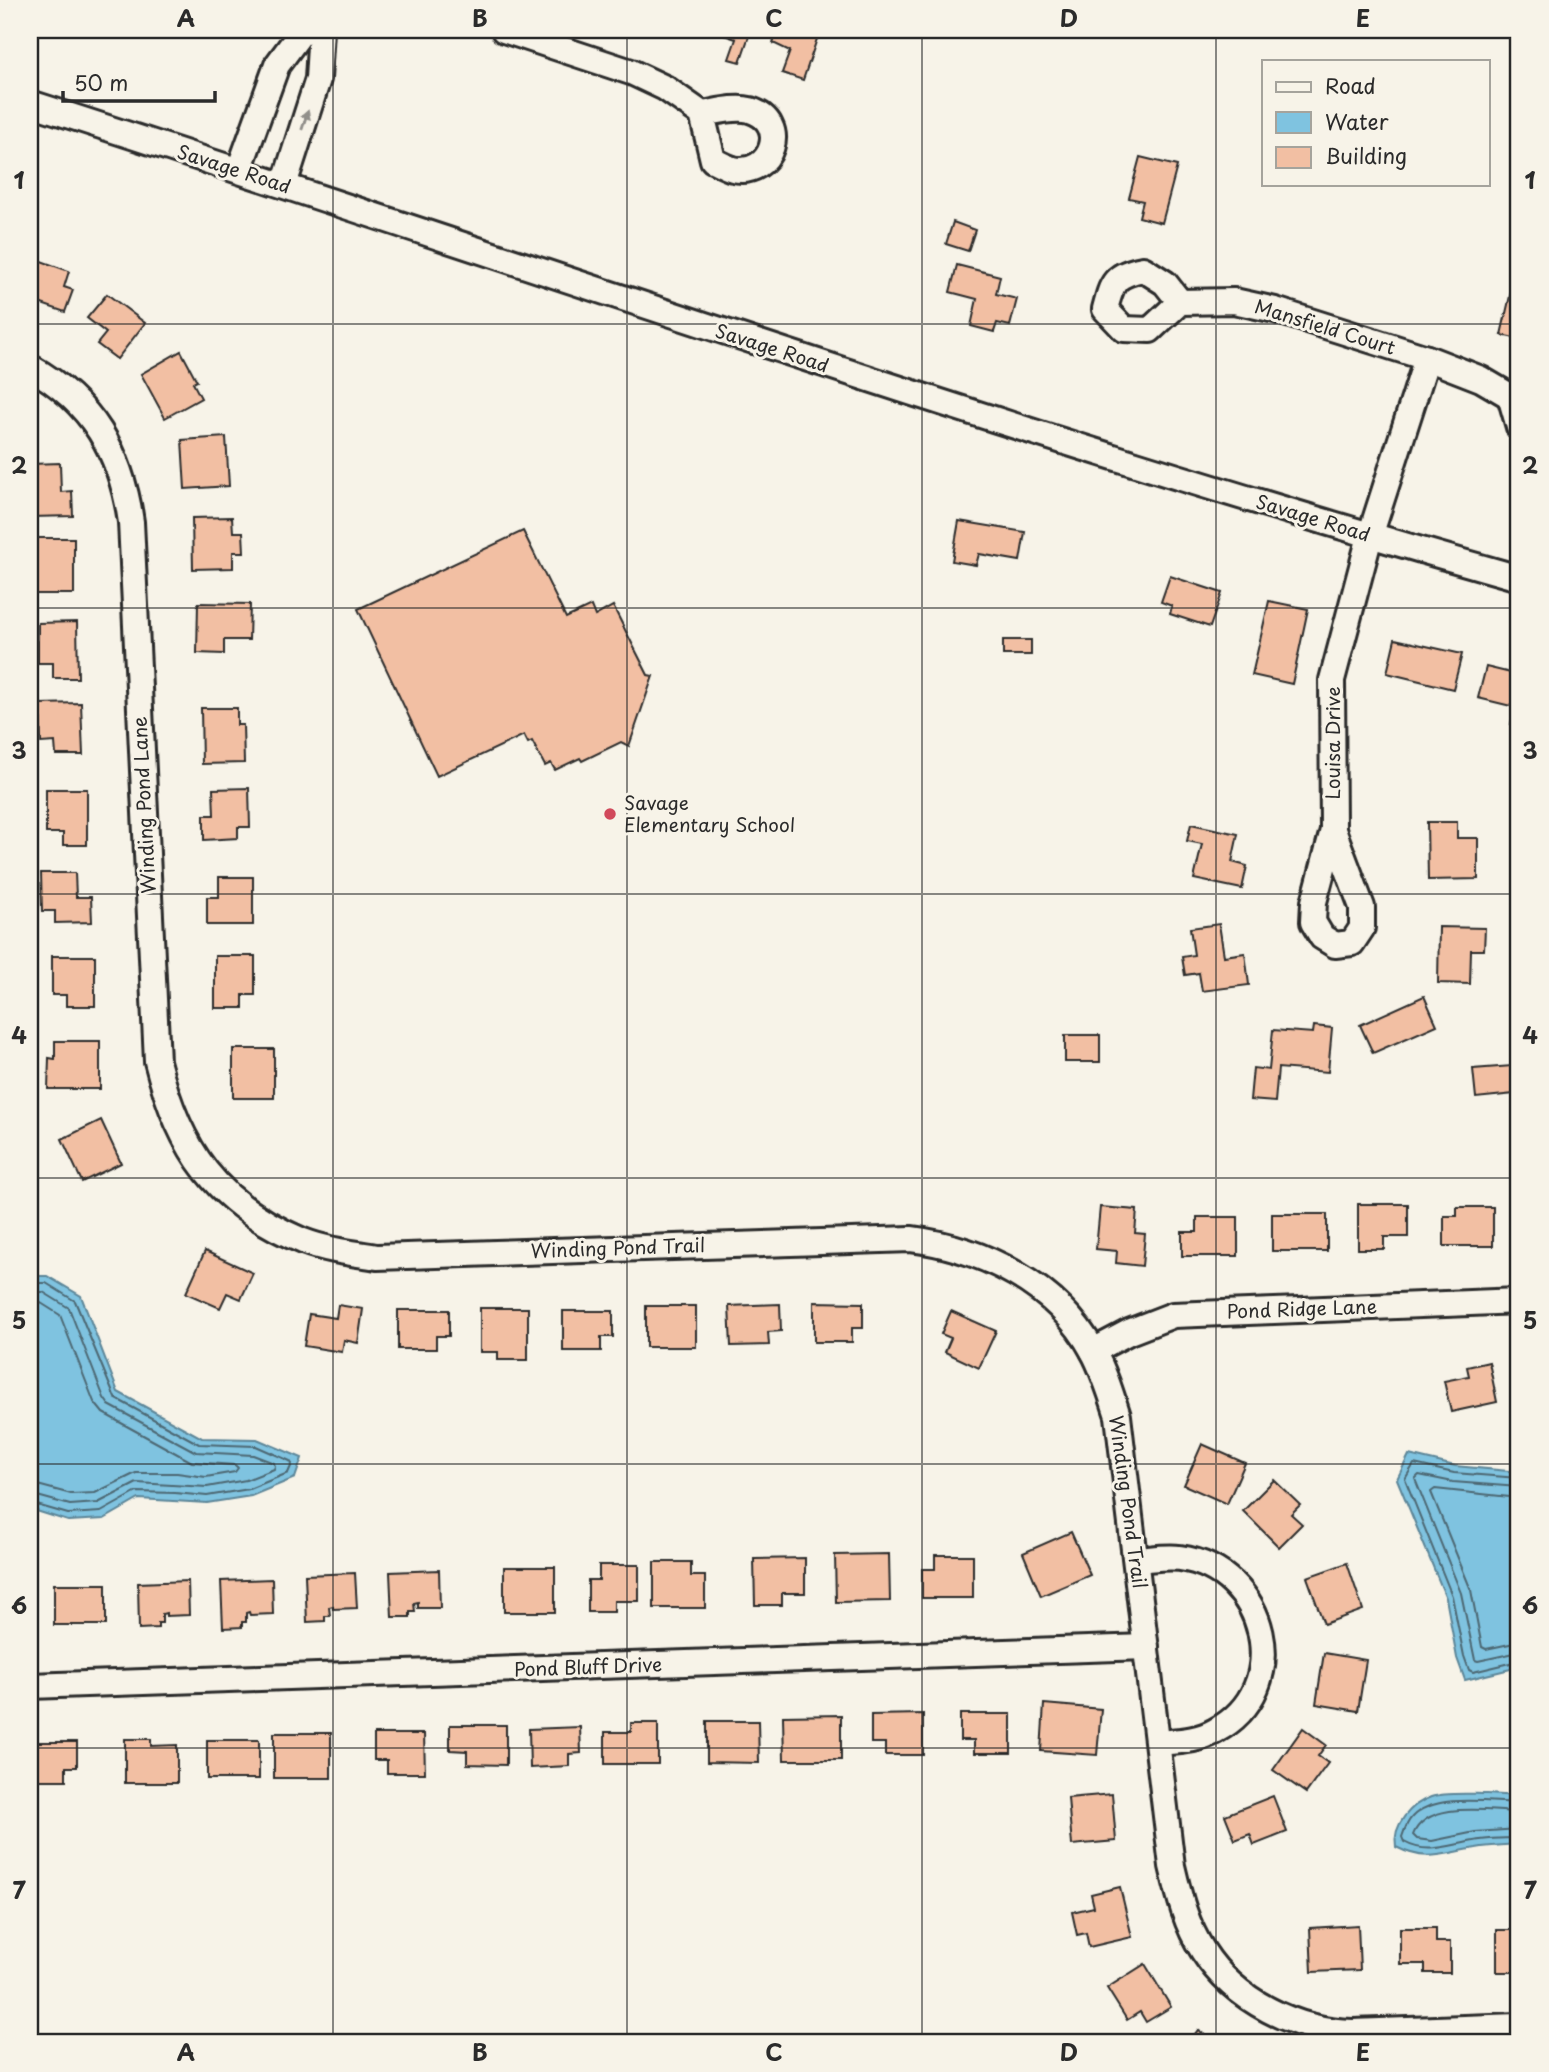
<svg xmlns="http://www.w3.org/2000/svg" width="1549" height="2072" font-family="'Playpen Sans',sans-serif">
  <rect width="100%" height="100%" fill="#f7f3e8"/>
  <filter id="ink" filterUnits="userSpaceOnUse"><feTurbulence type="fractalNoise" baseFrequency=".0143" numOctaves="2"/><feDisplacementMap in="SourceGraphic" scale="14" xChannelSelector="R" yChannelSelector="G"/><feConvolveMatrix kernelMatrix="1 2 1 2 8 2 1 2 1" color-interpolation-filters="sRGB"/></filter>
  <g filter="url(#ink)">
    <g fill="#7fc3e0" stroke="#5d8698" stroke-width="2">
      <path d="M30,1276H47L81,1296L118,1392L202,1438L257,1439L302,1458L295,1478L251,1496L207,1503L139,1499L104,1519L68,1521L30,1509Z"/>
      <path d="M1409,1455L1455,1466L1519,1472V1667L1465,1680L1457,1658L1446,1598L1397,1479Z"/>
      <path d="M1487,1794L1519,1796V1844C1505,1845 1490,1845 1476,1848C1444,1853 1427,1863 1396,1847C1392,1825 1411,1804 1431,1797C1445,1792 1472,1794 1487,1794Z"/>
    </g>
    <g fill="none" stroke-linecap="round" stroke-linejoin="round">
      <g stroke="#4d6873" stroke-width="2">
        <path d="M30,1283H46L75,1301L115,1398L199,1444L256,1446L290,1461L292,1464L288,1473L249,1489L207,1496L175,1493L137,1492L101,1512L68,1514L30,1503"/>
        <path d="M30,1292H43L69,1308L104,1398L109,1405L196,1452L253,1455L274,1463L275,1466L274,1469L246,1480L207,1487L137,1483L98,1503L70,1505L30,1494"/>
        <path d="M30,1302L41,1303L60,1315L94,1402L103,1413L192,1462L235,1465L238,1468L235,1472L206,1477L177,1473H136L95,1493L71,1494L30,1483"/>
        <path d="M1519,1478L1454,1473L1414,1464L1405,1479L1452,1596L1464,1656L1469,1670L1473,1672L1519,1661"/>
        <path d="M1519,1487L1453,1482L1419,1475L1415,1479L1461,1593L1475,1660L1478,1661L1519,1652"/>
        <path d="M1519,1498L1435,1489L1431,1492L1471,1590L1482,1647L1486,1649L1519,1642"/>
        <path d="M1519,1803C1489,1802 1434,1793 1412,1817C1407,1822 1404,1831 1402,1837L1404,1842C1427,1855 1449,1845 1474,1841C1489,1838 1505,1838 1519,1838"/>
        <path d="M1519,1812C1487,1811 1427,1800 1413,1835L1417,1839L1432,1841L1475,1832L1519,1829"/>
      </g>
    </g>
    <g fill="#f2bfa3" stroke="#2b2b2b" stroke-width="2">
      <path d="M725,30H751L740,62L729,59L736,39L724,35Z"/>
      <path d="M778,30H820L803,80L782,73L790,51L773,43Z"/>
      <path d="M1140,157L1177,166L1162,223L1139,217L1143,201L1129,198Z"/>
      <path d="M953,222L975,230L968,251L946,244Z"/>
      <path d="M30,257L69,271L64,287L73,290L65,312L30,300Z"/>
      <path d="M957,265L1000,276L996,294L1017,299L1010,326L997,323L994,332L971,326L977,299L950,292Z"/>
      <path d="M1515,274L1519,275V339L1501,335Z"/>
      <path d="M107,294L145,323L117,359L97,344L106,333L87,318Z"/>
      <path d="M181,351L197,381L193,383L201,398L165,418L141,374Z"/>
      <path d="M226,437L229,486L185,489L182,440Z"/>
      <path d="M60,463L61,492L72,491L73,516L30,517V464Z"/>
      <path d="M232,517L233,532H243L244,552H233V568L193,569L192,518Z"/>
      <path d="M959,521L1025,532L1020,561L979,554L976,565L952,561Z"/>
      <path d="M523,531L566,618L591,606L595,616L613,606L648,675L653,676L629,746L621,742L582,761L580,758L555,770L551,763L545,766L532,741L528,743L524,735L437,776L358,609Z"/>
      <rect x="32" y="538" width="42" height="56"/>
      <path d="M1170,576L1222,593L1210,627L1170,614L1172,606L1161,602Z"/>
      <path d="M1269,601L1308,609L1292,684L1252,675Z"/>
      <path d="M198,603L250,604L249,640H224V654L197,653Z"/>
      <path d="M77,622L78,678H53V663H38V623Z"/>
      <path d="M1395,639L1462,654L1453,689L1387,673Z"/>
      <rect x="1003" y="640" width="28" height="15"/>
      <path d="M1486,667L1519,675V726L1511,724L1515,707L1478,698Z"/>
      <path d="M81,703L83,755H56L55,742L41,743L40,704Z"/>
      <path d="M201,708H237V725H243L244,763L202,764Z"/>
      <path d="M249,788L250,827H238V838L204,840V815H214L213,789Z"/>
      <path d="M46,789H87V845H63V833H46Z"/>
      <path d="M1427,822H1457V838H1478V879L1428,880Z"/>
      <path d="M1191,824L1238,834L1232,862L1247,866L1242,889L1194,879L1202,844L1187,841Z"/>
      <path d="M41,873H75L76,897H91L92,922L55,923V911H42Z"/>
      <path d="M219,877H253V925H207V897H219Z"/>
      <path d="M1219,924L1224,956L1245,953L1249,985L1202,991L1199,973L1185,975L1182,957L1194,955L1190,928Z"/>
      <path d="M1439,927L1485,928L1484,950H1471L1470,984L1438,983Z"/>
      <path d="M52,956H95V1006H66V995H52Z"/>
      <path d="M215,956H255V995H243V1008H215Z"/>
      <path d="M1424,996L1437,1025L1373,1053L1360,1025Z"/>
      <path d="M1314,1026L1332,1028L1328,1072L1278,1068L1275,1102L1250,1100L1253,1068L1269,1070L1273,1030L1313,1033Z"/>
      <rect x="1065" y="1035" width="35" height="27"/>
      <path d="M55,1041H100V1089H48L49,1058L55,1059Z"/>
      <rect x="233" y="1049" width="41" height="49"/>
      <path d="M1512,1066L1514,1094L1476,1098L1473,1069Z"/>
      <path d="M101,1120L121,1163L82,1182L62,1139Z"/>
      <path d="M1358,1204H1408V1237H1384V1249H1358Z"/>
      <path d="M1100,1207L1137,1210L1135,1233L1145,1234L1142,1266L1116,1263L1117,1251L1096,1249Z"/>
      <path d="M1457,1207H1493V1246H1444V1216H1457Z"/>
      <rect x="1272" y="1214" width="55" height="37"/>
      <path d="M1197,1217H1238V1256H1182V1232H1197Z"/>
      <path d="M205,1251L253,1273L241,1299L227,1293L220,1308L186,1293Z"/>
      <path d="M814,1302L863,1303V1328H852V1342H814Z"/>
      <path d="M780,1304L781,1331L768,1332L769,1345L731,1346L729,1306Z"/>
      <path d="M338,1305L363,1309L358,1343L344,1340L342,1352L304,1346L309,1314L336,1318Z"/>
      <rect x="646" y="1306" width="50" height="41"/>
      <path d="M480,1308H528V1360H498V1352H480Z"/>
      <path d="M398,1310H449V1336H436V1349H398Z"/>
      <path d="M563,1311H613V1337H601V1351H563Z"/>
      <path d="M951,1311L996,1331L979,1368L945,1352L951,1338L941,1334Z"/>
      <path d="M1489,1362L1497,1402L1451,1412L1444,1381L1469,1376L1467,1367Z"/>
      <path d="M1202,1444L1245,1463L1227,1504L1184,1485Z"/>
      <path d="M1274,1480L1300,1505L1291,1514L1302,1524L1279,1547L1243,1511Z"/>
      <path d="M1071,1532L1090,1575L1041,1596L1023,1553Z"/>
      <path d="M889,1554L890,1601L836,1602L835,1555Z"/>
      <path d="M935,1555H973V1598H922V1569H935Z"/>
      <path d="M805,1558V1593H782V1605H755L754,1559Z"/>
      <path d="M654,1562H691V1576H705V1608H654Z"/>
      <path d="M1347,1563L1363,1610L1324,1624L1307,1577Z"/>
      <path d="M599,1565H639V1601H614V1612H588V1580H599Z"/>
      <rect x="504" y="1567" width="51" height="45"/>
      <path d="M439,1570L440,1608H418V1602L414,1603L415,1612H410V1617H392L390,1572Z"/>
      <path d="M355,1573L357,1608L333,1609V1606L329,1607L330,1616H325V1621L307,1622L305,1575Z"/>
      <path d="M272,1579L273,1614L250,1615L249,1612L246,1613V1622H242V1627L223,1628L221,1581Z"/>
      <path d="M188,1581L189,1615L166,1616V1613L162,1614V1623H158V1628L139,1629L138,1583Z"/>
      <rect x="54" y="1584" width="52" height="41"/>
      <path d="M1324,1653L1366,1660L1358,1711L1316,1704Z"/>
      <path d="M1044,1704L1101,1709L1097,1755L1041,1751Z"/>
      <path d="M923,1714V1755H885V1743H871V1715Z"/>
      <path d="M960,1714H1011V1753H974V1740H960Z"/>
      <path d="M841,1715V1760H784L783,1716Z"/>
      <path d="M707,1721H758L759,1763L707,1762Z"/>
      <path d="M631,1723H658V1764H605V1732H631Z"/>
      <path d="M450,1725H506V1765L467,1764V1751L450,1750Z"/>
      <path d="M580,1727L581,1753L569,1754V1766L530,1768L529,1729Z"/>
      <path d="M1303,1728L1326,1745L1318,1756L1328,1763L1306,1793L1273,1770Z"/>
      <rect x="274" y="1733" width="57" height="45"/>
      <path d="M374,1734H424L425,1773H387V1760H374Z"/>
      <path d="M125,1739H151V1746L177,1745V1783H125Z"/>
      <rect x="207" y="1740" width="52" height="39"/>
      <path d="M30,1742H77V1767H66V1780H30Z"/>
      <path d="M1112,1794L1116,1841L1072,1845L1068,1798Z"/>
      <path d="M1273,1796L1287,1832L1254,1845L1250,1834L1235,1840L1225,1815Z"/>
      <path d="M1120,1887L1132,1937L1089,1947L1086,1933L1077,1935L1072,1912L1094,1907L1091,1894Z"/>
      <path d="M1358,1925L1360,1970L1312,1972L1310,1928Z"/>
      <path d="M1400,1928H1436V1942H1450V1973H1425V1964H1400Z"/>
      <rect x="1497" y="1930" width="22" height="42"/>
      <path d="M1145,1964L1171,2007L1146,2022L1140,2012L1127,2020L1107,1988Z"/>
      <path d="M1198,2030L1215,2042H1189Z"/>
    </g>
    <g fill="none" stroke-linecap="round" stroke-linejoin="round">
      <g stroke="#2b2b2b" stroke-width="30">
        <g id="minor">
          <path d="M504,30L631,72L665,88L702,114L713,160C719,163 726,167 733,169C772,178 791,122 750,110C735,106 716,112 702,114"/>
          <path d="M30,103C526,262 1017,437 1519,578"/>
          <path d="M239,170L277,65L303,30"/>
          <path d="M284,185L318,79L321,30"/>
          <path d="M1180,302L1150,330L1124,329L1105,309C1112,282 1114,275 1143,269L1165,283L1180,302L1234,301L1275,310L1427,358L1481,379L1510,396H1519"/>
          <path d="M30,367C92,402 121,452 131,522L157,1061C179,1150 217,1205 303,1241C326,1250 352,1253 377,1257L911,1239C982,1248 1057,1285 1093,1351C1104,1371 1111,1394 1118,1416L1172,1866C1179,1896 1186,1925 1203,1951C1235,2001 1296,2031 1353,2032L1519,2026"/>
          <path d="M1510,396L1519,427"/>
          <path d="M1333,830L1314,902L1313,922L1322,937L1335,945L1352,943L1362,928V907L1333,830L1332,680L1370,536L1427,358"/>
          <path d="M1093,1351L1129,1332L1173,1315L1519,1301"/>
          <path d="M1137,1560C1151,1559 1167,1556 1180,1558C1267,1570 1296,1688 1215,1731C1198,1741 1178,1741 1158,1743"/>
          <path d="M30,1686L1146,1647"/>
        </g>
      </g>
      <use href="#minor" stroke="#f7f3e8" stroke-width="24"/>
    </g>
    <defs><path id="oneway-solid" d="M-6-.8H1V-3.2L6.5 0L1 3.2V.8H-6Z" transform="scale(1.75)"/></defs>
    <use fill="#918f8a" href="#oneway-solid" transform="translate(305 120) rotate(-72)"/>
  </g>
  <path fill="none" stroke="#2b2b2b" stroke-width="2" stroke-opacity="0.55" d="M333,30V2042M627,30V2042M922,30V2042M1216,30V2042M30,324H1519M30,608H1519M30,894H1519M30,1178H1519M30,1464H1519M30,1748H1519"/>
  <circle fill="#d1495b" stroke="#f7f3e8" stroke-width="2.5" cx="610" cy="814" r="7"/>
  <g text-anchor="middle" stroke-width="6" stroke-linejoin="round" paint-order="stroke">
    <g font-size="19" fill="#2b2b2b" stroke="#f7f3e8">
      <text transform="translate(234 169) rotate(18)" y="7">Savage Road</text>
      <text transform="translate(1325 327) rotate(17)" y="7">Mansfield Court</text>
      <text transform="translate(772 348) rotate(18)" y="7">Savage Road</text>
      <text transform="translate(1313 518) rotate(17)" y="7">Savage Road</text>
      <text transform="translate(1333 743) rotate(-90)" y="7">Louisa Drive</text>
      <text transform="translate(144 805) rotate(-93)" y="7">Winding Pond Lane</text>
      <text transform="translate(618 1248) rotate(-2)" y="7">Winding Pond Trail</text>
      <text transform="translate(1302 1309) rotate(-2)" y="7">Pond Ridge Lane</text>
      <text transform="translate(1128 1502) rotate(82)" y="7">Winding Pond Trail</text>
      <text transform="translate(588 1667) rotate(-2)" y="7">Pond Bluff Drive</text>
    </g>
    <g font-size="19" fill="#2b2b2b" stroke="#f7f3e8" text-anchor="start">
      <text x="624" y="810">Savage<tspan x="624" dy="22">Elementary School</tspan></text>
    </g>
  </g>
  <rect width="1549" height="2072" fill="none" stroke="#f7f3e8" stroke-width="77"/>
  <rect x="1262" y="60" width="228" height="126" fill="#f7f3e8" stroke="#a5a39c" stroke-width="2"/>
  <rect x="1276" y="82" width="35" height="10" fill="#f7f3e8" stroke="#a5a39c" stroke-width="2"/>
  <text x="1325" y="94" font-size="21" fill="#2b2b2b">Road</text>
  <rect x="1276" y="112" width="35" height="21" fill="#7fc3e0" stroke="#a5a39c" stroke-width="2"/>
  <text x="1325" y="130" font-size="21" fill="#2b2b2b">Water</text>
  <rect x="1276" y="147" width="35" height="21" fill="#f2bfa3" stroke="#a5a39c" stroke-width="2"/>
  <text x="1325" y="164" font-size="21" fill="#2b2b2b">Building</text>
  <path d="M63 91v10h152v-10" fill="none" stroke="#2b2b2b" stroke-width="3.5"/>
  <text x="74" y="91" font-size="21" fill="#2b2b2b" stroke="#f7f3e8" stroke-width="5" paint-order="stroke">50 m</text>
  <rect x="38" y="38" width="1472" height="1996" fill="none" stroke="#2b2b2b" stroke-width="2.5"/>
  <g font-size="23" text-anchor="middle" font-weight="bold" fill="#2b2b2b">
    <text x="186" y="27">A</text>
    <text x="480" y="27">B</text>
    <text x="774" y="27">C</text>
    <text x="1069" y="27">D</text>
    <text x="1363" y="27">E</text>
    <text x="19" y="189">1</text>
    <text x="1530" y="189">1</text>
    <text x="19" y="474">2</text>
    <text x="1530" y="474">2</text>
    <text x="19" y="759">3</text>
    <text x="1530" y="759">3</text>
    <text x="19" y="1044">4</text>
    <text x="1530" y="1044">4</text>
    <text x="19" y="1329">5</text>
    <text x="1530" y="1329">5</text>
    <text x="19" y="1614">6</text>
    <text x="1530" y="1614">6</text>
    <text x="19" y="1899">7</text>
    <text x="1530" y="1899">7</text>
    <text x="186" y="2061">A</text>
    <text x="480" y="2061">B</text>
    <text x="774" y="2061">C</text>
    <text x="1069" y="2061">D</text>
    <text x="1363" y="2061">E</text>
  </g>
</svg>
